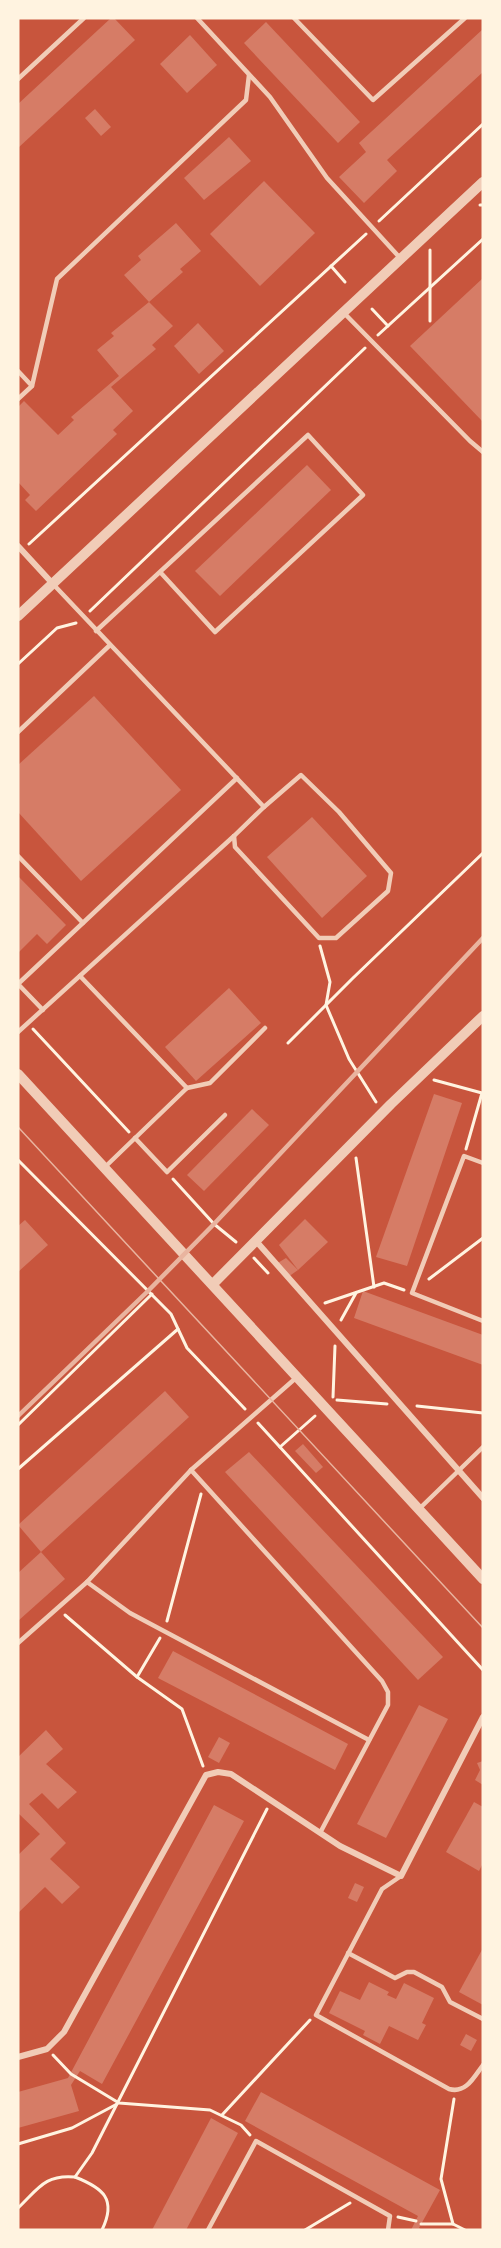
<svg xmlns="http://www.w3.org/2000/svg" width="501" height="2248" font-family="'Fira Sans Condensed',sans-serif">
  <rect width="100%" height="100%" fill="#c8553d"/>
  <g fill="#d67c66">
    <path d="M111,18H114L135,40L18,148V104Z"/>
    <path d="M266,22L360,122L338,143L244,43Z"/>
    <path d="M483,29V72L387,160L397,171L364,203L339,177L366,152L359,143Z"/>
    <path d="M190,35L217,65L187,93L160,64Z"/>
    <path d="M95,109L111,127L101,136L85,118Z"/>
    <path d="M229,137L251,161L204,200L184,178Z"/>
    <path d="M264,181L315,233L260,286L210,234Z"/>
    <path d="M176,223L201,251L180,269L183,272L149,302L124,275L141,260L138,256Z"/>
    <path d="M483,278V422L410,346Z"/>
    <path d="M149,302L173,326L152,345L156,349L111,387L133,411L113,430L117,434L36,511L25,500L30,495L18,482V407L24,401L58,435L74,420L71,417L119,376L97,350L114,336L111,333Z"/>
    <path d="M198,323L224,351L199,374L174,346Z"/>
    <path d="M307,465L331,490L220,596L195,571Z"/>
    <path d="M94,696L181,790L81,881L18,812V765Z"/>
    <path d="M312,817L367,876L322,918L267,857Z"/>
    <path d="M18,876L66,925L47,944L37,934L18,953Z"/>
    <path d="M229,988L261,1023L196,1081L165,1047Z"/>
    <path d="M434,1094L462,1103L407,1266L376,1257Z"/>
    <path d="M252,1109L269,1125L204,1191L187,1175Z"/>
    <path d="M305,1219L328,1242L298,1270L279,1245Z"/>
    <path d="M25,1220L48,1245L18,1272V1226Z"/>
    <path d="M286,1258L298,1270L288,1277L276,1264Z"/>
    <path d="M363,1291L483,1335V1365L354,1318Z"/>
    <path d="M165,1391L189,1417L41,1552L18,1525Z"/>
    <path d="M303,1444L323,1467L316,1473L295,1451Z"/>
    <path d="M249,1452L443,1657L418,1680L225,1472Z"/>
    <path d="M41,1552L65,1579L18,1621V1573Z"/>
    <path d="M173,1651L348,1744L335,1770L158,1678Z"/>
    <path d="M419,1705L448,1719L386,1838L357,1824Z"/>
    <path d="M46,1730L63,1749L46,1764L77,1792L58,1809L42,1793L29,1804L66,1843L50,1859L80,1887L62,1904L45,1887L18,1913V1855L40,1834L19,1814L18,1815V1757Z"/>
    <path d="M219,1737L230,1743L219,1763L208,1757Z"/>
    <path d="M483,1761V1785L475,1780L480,1770L477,1763Z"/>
    <path d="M474,1802L483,1807V1863L479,1871L446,1852Z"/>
    <path d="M214,1805L244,1821L102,2084L80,2071L71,2085L79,2111L18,2128V2092L68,2078Z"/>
    <path d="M355,1883L364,1887L357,1902L348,1898Z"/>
    <path d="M483,1948V2005L459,1992Z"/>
    <path d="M369,1982L389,1992L387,1995L396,1999L404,1983L434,1998L422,2023L426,2025L418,2040L389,2026L380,2044L363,2035L365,2031L329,2013L340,1991L360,2000Z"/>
    <path d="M466,2034L477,2040L471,2051L460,2045Z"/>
    <path d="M261,2092L440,2190L419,2228L422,2230H411L418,2216L245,2121Z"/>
    <path d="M211,2118L238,2133L186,2230H152Z"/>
  </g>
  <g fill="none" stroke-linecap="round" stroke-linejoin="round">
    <g stroke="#fff3e0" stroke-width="3">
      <path d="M480,205H483"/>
      <path d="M379,221L483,124"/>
      <path d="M331,266L345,282"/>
      <path d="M372,309L388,326"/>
      <path d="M430,321V250"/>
      <path d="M378,335L483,239"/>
      <path d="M29,544L366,234"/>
      <path d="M90,611L365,348"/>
      <path d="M18,664L57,628L76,623"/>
      <path d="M320,946L330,982L326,1005L349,1059L376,1102"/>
      <path d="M33,1029L129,1132"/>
      <path d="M288,1043L353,978L483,853"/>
      <path d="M434,1080L482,1093L466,1149"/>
      <path d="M356,1158L374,1287"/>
      <path d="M18,1160L171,1314L187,1348L245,1409"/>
      <path d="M173,1179L214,1224L236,1242"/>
      <path d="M254,1258L268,1273"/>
      <path d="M429,1279L483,1238"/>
      <path d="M325,1303L384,1283L404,1290"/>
      <path d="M341,1320L356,1293"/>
      <path d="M333,1397L335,1346"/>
      <path d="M337,1400L387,1404"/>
      <path d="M417,1406L483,1413"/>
      <path d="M258,1423L483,1670"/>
      <path d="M18,1425L152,1294"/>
      <path d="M280,1447L315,1416"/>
      <path d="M18,1469L178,1329"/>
      <path d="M65,1615L137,1677"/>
      <path d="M167,1621L201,1494"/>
      <path d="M160,1638L137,1677L182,1709L203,1766"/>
      <path d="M53,2055L71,2074L119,2103L210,2110L241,2125L250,2135"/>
      <path d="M222,2115L310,2020"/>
      <path d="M18,2144L72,2128L117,2104"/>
      <path d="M75,2177C103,2188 117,2199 102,2230"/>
      <path d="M18,2208C38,2189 45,2174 75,2177L92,2153L267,1809"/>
      <path d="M398,2217L416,2221"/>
      <path d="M421,2224H453L465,2230"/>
      <path d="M453,2224L441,2179L454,2099"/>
      <path d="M305,2230L350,2203"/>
    </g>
    <g stroke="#f1ccb7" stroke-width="4.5">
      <path d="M197,18L270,97L327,178L401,259"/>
      <path d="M294,18L373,100L465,18"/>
      <path d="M18,79L84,18"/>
      <path d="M343,312L470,441L483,452"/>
      <path d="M18,371L32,386L18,399"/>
      <path d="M32,386L57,279L246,100L249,75"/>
      <path d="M53,584L264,807L301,775L339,812L391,873L388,891L336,938H319L235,847L234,836"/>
      <path d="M96,631L308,435L363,495L215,632L161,573"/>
      <path d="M18,732L110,645"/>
      <path d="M18,856L83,923"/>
      <path d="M80,976L187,1088L105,1167"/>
      <path d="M43,1010L18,984L237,778"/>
      <path d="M18,1032L234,836L264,807"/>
      <path d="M187,1088L210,1083L265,1028"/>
      <path d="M135,1138L167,1172L225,1115"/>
      <path d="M483,1163L464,1156L412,1293L483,1321"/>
      <path d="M191,1470L382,1681L388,1692V1705L320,1833"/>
      <path d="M418,1510L483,1447"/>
      <path d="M87,1582L130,1613L369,1740"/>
      <path d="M18,1643L87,1582L191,1470L297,1377"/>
      <path d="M401,1876L382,1889L316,2015L449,2089C466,2094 474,2077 483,2065"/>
      <path d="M348,1953L395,1978L407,1972H414L442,1987L450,2002L483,2019"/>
      <path d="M208,2230L256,2141L390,2216L388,2230"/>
    </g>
    <g stroke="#f1ccb7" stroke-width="6">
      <path d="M18,546L53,584"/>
      <path d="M256,1241L483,1498"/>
      <path d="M18,2057L47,2049L64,2032L206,1775L218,1772L231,1774L340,1846L401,1876L483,1717"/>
    </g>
    <g stroke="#f1ccb7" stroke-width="10">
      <path d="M18,616L483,182"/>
      <path d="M18,1074L483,1579"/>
      <path d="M213,1284L391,1104L483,1016"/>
    </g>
    <path stroke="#e9b49f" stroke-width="1.5" d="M18,1127L483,1628"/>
    <path stroke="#e9b49f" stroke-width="4.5" d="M18,1416L148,1291L214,1224L483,938"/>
  </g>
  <rect width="501" height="2248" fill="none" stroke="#fff3e0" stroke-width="39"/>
</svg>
